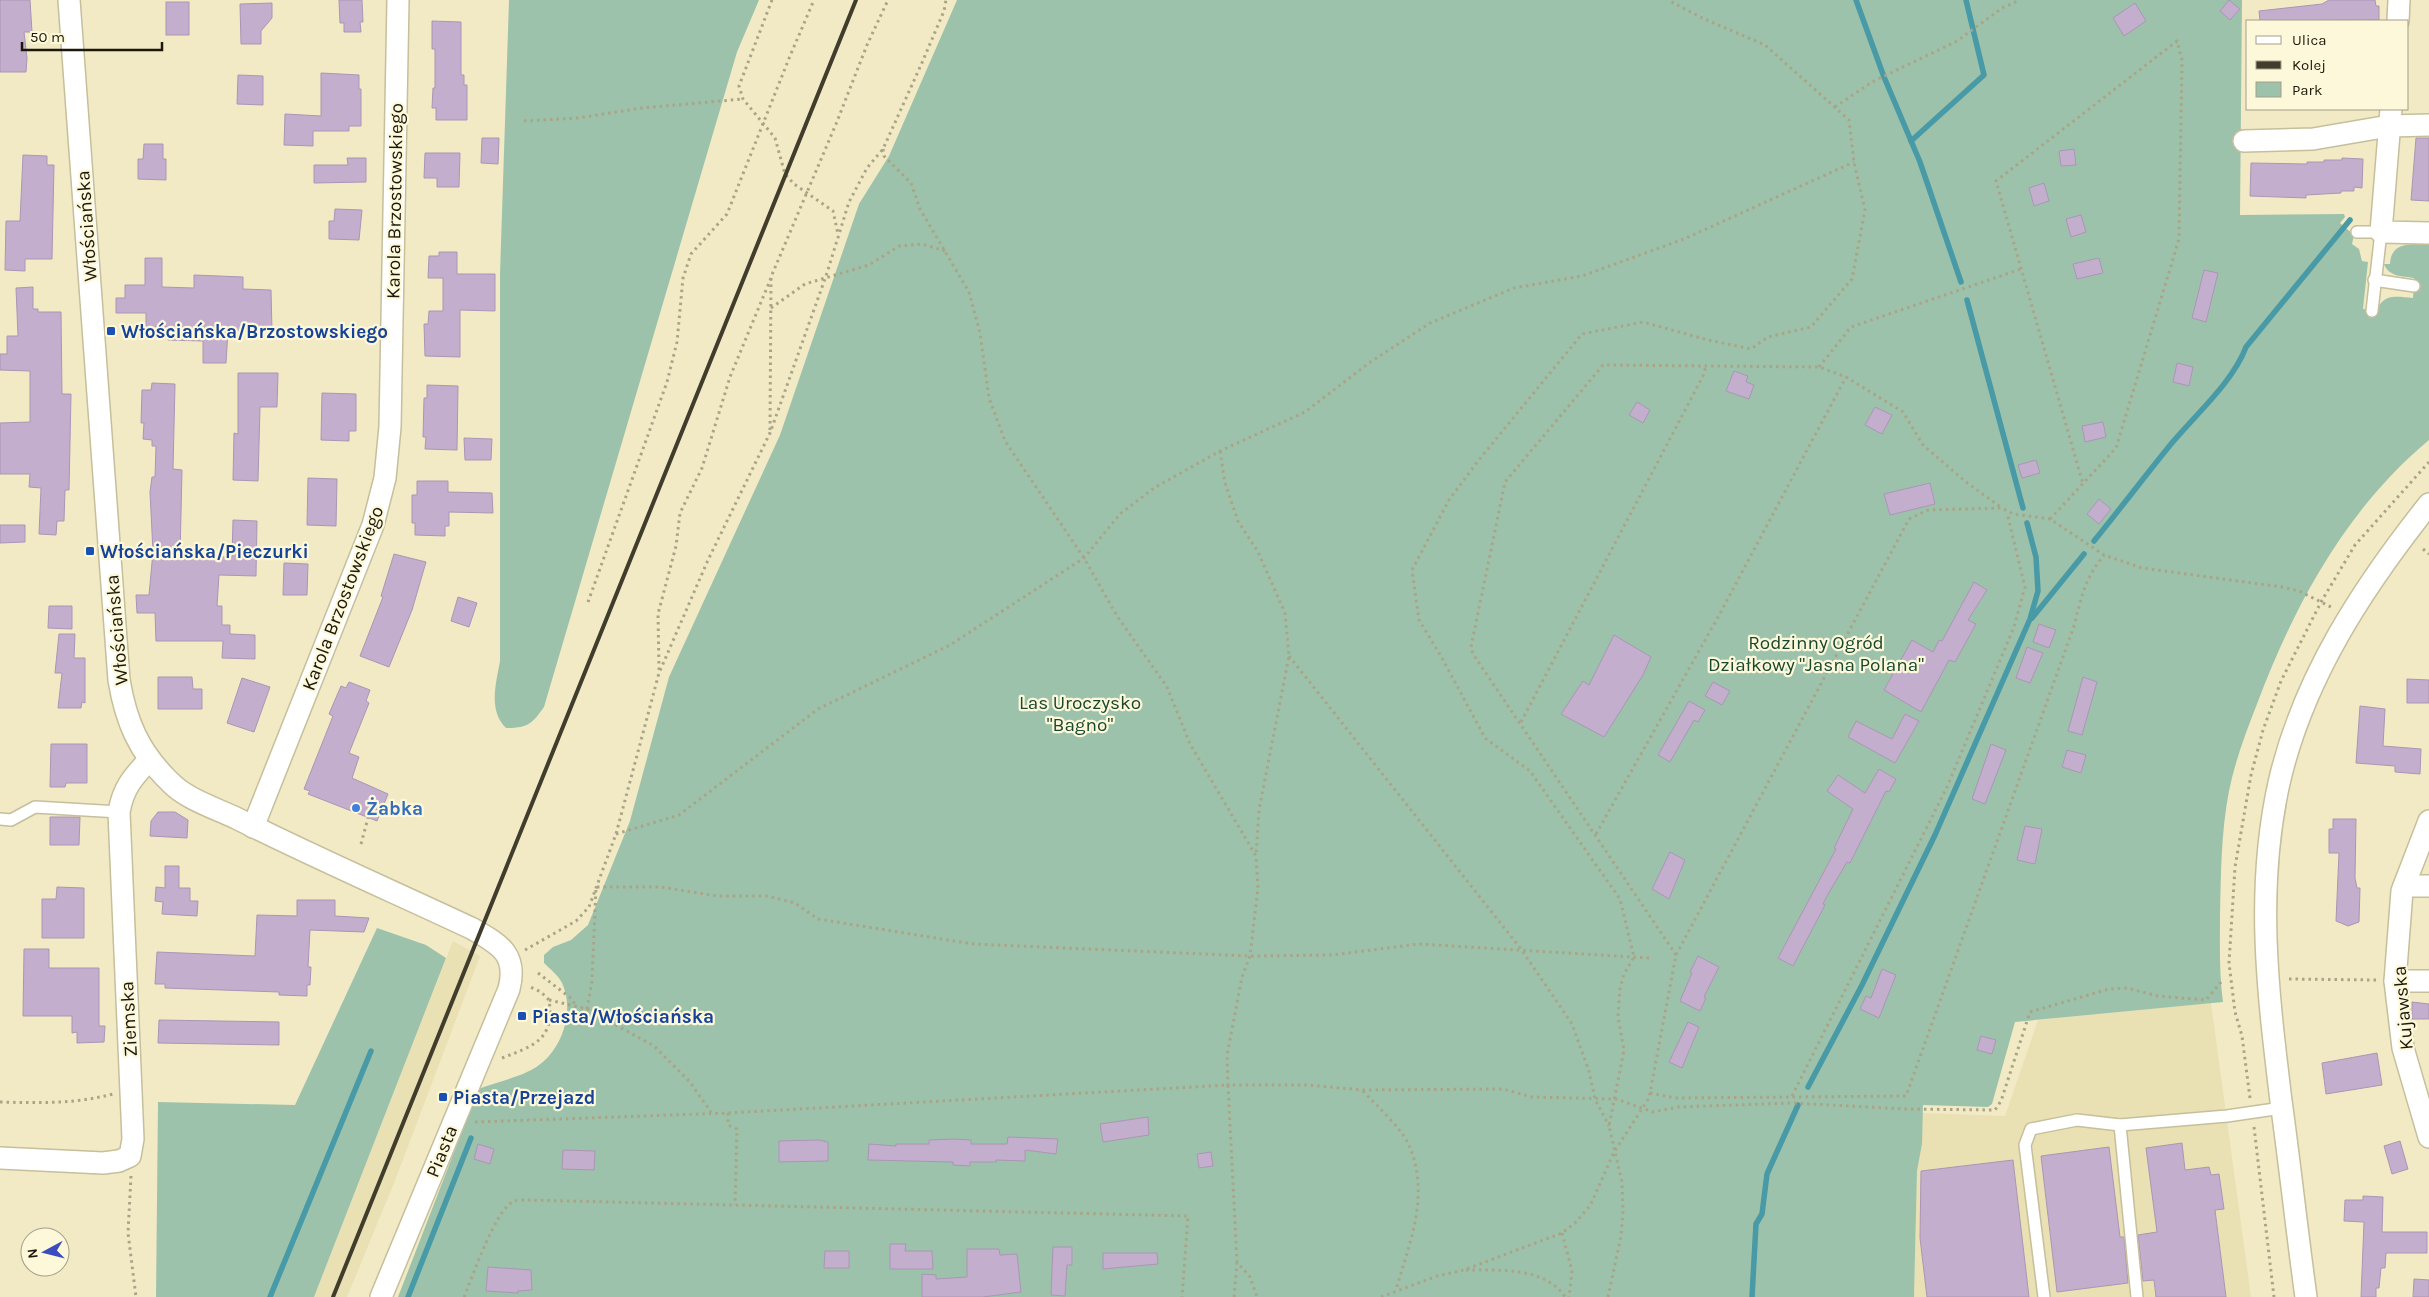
<svg xmlns="http://www.w3.org/2000/svg" width="2429" height="1297" font-family="Karla,sans-serif">
  <rect width="100%" height="100%" fill="#f2eac5"/>
  <g fill="#e9e0b3">
    <path d="M453,941L480,956L396,1178L347,1297H314Z"/>
    <path d="M2211,1003L2251,1297H1914L1917,1171L1922,1144V1113L2005,1116L2038,1020Z"/>
  </g>
  <g fill="#9dc2ab">
    <path d="M509,0H759L737,52L544,707C532,724 528,728 506,728C488,710 496,684 500,661V274Z"/>
    <path d="M957,0H2242L2240,215L2344,214L2345,217L2340,223L2354,235L2352,244L2359,249L2362,261L2368,262L2363,309L2377,310C2384,293 2397,297 2413,298L2414,278C2402,276 2389,277 2384,264H2390C2391,241 2412,244 2429,245V440C2347,508 2294,605 2257,704C2246,732 2235,761 2229,791C2221,832 2221,874 2220,915C2220,945 2219,973 2223,1002L2015,1022L1992,1104L1988,1107L1923,1105L1922,1144L1917,1171L1914,1297H398L463,1129L476,1090C497,1081 527,1077 544,1061C564,1043 574,1008 562,983C559,976 550,969 544,963V955L553,947L571,940L588,925L630,821L669,677L780,435L859,204L889,156Z"/>
    <path d="M377,928L426,945L446,958L314,1297H156L158,1102L295,1105Z"/>
  </g>
  <g fill="none" stroke-linecap="round" stroke-linejoin="round">
    <g stroke="#489aa6" stroke-width="5.5">
      <path d="M1856,0L1884,77L1920,162L1961,282"/>
      <path d="M1911,141L1984,75L1966,0"/>
      <path d="M1967,300L2023,508"/>
      <path d="M2094,541C2120,509 2145,476 2171,444C2195,415 2233,382 2246,347L2350,220"/>
      <path d="M2032,618L2084,554"/>
      <path d="M1808,1087L1862,985L1935,835L2030,619L2038,591L2036,557L2027,523"/>
      <path d="M270,1297L371,1051"/>
      <path d="M408,1297L471,1138"/>
      <path d="M1752,1297L1756,1224L1762,1214L1767,1174L1798,1105"/>
    </g>
  </g>
  <g fill="#c3aecd" stroke="#aa96b4">
    <path d="M0,0H30L32,32H24L27,58L26,72H0Z"/>
    <path d="M339,0H362L363,22H360L361,32H344V23H340Z"/>
    <path d="M2229,0L2240,9L2230,20L2220,11Z"/>
    <path d="M2329,0H2375L2376,6H2379V20L2260,21L2259,11L2322,4Z"/>
    <rect x="166" y="2" width="23" height="33"/>
    <path d="M272,3V18L261,31V44H241L240,4Z"/>
    <path d="M2135,3L2146,21L2124,36L2113,18Z"/>
    <path d="M432,21L461,22V75H464V85H467V120H436V108H432L433,88H435V49H432Z"/>
    <path d="M321,73L359,75V89H361V126H349V131H313V146L284,145L285,114L321,116Z"/>
    <path d="M238,75L263,76V105L237,104Z"/>
    <path d="M482,138H499L498,164L481,163Z"/>
    <path d="M2416,138H2429V201L2411,200Z"/>
    <path d="M144,144H163V159H166V180L138,179V159H143Z"/>
    <path d="M2074,149L2076,165L2061,166L2059,151Z"/>
    <path d="M425,153H460L459,187H437V178H424Z"/>
    <path d="M23,155L47,156V165H54L52,259H25V271L5,270L6,221H20Z"/>
    <path d="M347,158H366V182L314,183V165H348Z"/>
    <path d="M2342,158L2363,159L2362,188L2354,187V191H2341V193L2306,195V198L2250,196L2251,163L2307,164V162H2324V160H2342Z"/>
    <path d="M2044,183L2049,201L2034,206L2029,188Z"/>
    <path d="M335,209L362,210L359,240L329,239V221H334Z"/>
    <path d="M2081,215L2086,232L2071,237L2066,219Z"/>
    <path d="M439,252H457V274H495V311L460,310V357L425,356L424,324H428L429,311H443V278H428L429,256H439Z"/>
    <path d="M145,258H162V287L194,288V275L243,277V289L271,290L272,331H228L226,363H203V341L168,340L169,327H146V313H116V298H125V285H145Z"/>
    <path d="M2099,258L2103,273L2077,279L2073,264Z"/>
    <path d="M2204,270L2218,273L2206,322L2192,318Z"/>
    <path d="M33,287V309H38V312H61L62,394H71L69,490H65L64,521H57L56,535L39,534L41,488L29,487L30,474H0V423L30,422V371L0,370V354H7V336H18L16,288Z"/>
    <path d="M2177,363L2193,367L2189,386L2173,382Z"/>
    <path d="M1734,371L1748,376L1746,382L1754,385L1749,399L1726,391Z"/>
    <path d="M238,373H278L277,407H260L258,481L233,480L234,433L238,434Z"/>
    <path d="M152,383L175,384L173,469L182,470L180,557H232L233,520L257,521L256,576L219,575L217,606H222V625H230V634L255,635V659L222,658L223,641H156L155,613H137L136,595H149L153,552L150,492L152,477H155L156,446H152V440L143,439L144,423H141L142,390H151Z"/>
    <path d="M427,385L458,386L457,450L425,449L426,437H423L424,398H427Z"/>
    <path d="M322,393L356,394V431H349V441L321,440Z"/>
    <path d="M1637,402L1650,410L1643,423L1629,415Z"/>
    <path d="M1875,407L1892,415L1882,434L1865,425Z"/>
    <path d="M2103,422L2106,437L2085,442L2082,426Z"/>
    <path d="M464,438L492,439L491,460H465Z"/>
    <path d="M2036,460L2040,473L2022,478L2018,465Z"/>
    <path d="M308,478L337,479L336,526L307,525Z"/>
    <path d="M417,481H448V492L492,493L493,513L449,512V526H445V536L415,535V523H412V495H417Z"/>
    <path d="M1930,483L1935,504L1890,515L1884,494Z"/>
    <path d="M2099,499L2111,509L2099,524L2087,514Z"/>
    <path d="M0,525H25V542L0,543Z"/>
    <path d="M394,554L426,562L412,610L389,667L360,656L383,597L381,596Z"/>
    <path d="M284,563L308,564L307,595H283Z"/>
    <path d="M1974,582L1987,590L1968,620L1976,624L1955,662L1949,660L1921,712L1884,690L1912,640L1933,652L1939,640L1942,641Z"/>
    <path d="M458,597L477,603L469,627L451,621Z"/>
    <path d="M49,606H72V629L48,628Z"/>
    <path d="M2039,624L2056,630L2049,648L2033,642Z"/>
    <path d="M59,634H75L74,658H85V703L82,702L81,708H58L62,673H55Z"/>
    <path d="M1614,635L1651,657L1643,675L1604,737L1561,714L1583,681L1589,685Z"/>
    <path d="M2027,647L2043,653L2030,683L2016,678Z"/>
    <path d="M158,677H192L193,689H202V709H158Z"/>
    <path d="M2083,677L2097,682L2082,735L2068,731Z"/>
    <path d="M242,678L270,687L254,732L227,723Z"/>
    <path d="M2407,679L2429,680V703H2407Z"/>
    <path d="M349,682L370,690L366,701L369,703L349,753L359,757L352,778L388,794L377,821L308,794L310,791L304,789L333,716L329,714L341,686L346,688Z"/>
    <path d="M1713,682L1730,691L1722,705L1705,696Z"/>
    <path d="M1689,701L1705,710L1698,722L1694,720L1670,762L1658,755Z"/>
    <path d="M2360,706L2385,709L2383,746L2421,749L2420,774L2395,772V766L2356,763Z"/>
    <path d="M1905,714L1919,721L1895,763L1848,737L1856,721L1892,739Z"/>
    <path d="M51,744H87V783H66L65,787H50Z"/>
    <path d="M1991,744L2006,750L1985,804L1972,799Z"/>
    <path d="M2067,750L2086,755L2081,773L2062,767Z"/>
    <path d="M1879,769L1896,779L1889,792L1886,791L1850,863L1847,862L1827,896L1823,904L1825,905L1793,966L1778,958L1836,849L1834,848L1853,809L1827,791L1838,775L1865,793Z"/>
    <path d="M158,812H175L188,820L187,838L150,836L151,821Z"/>
    <path d="M50,817H80L79,845H50Z"/>
    <path d="M2333,819H2356L2355,878L2357,888H2360L2359,922L2348,926L2336,921L2339,853H2329V829H2333Z"/>
    <path d="M2025,826L2042,829L2035,864L2017,860Z"/>
    <path d="M1670,852L1685,860L1669,899L1652,889Z"/>
    <path d="M165,866H179V888H190V901H198L197,916L162,914L163,902L155,901L156,887L165,888Z"/>
    <path d="M57,887L84,888V938H42V899H56Z"/>
    <path d="M297,900H335V916L369,918L364,932L310,930L308,967H311L310,985H307V996L279,995V992L165,988V984H155L157,952L255,956L257,915L297,916Z"/>
    <path d="M24,949H49V968H99V1026H105L104,1042L77,1043V1032L72,1033V1016H23Z"/>
    <path d="M1698,956L1719,967L1704,997L1706,998L1700,1011L1680,1001L1692,973L1690,972Z"/>
    <path d="M1882,969L1896,975L1879,1018L1860,1009L1866,996L1871,998Z"/>
    <path d="M2412,1002L2429,1004V1019H2412Z"/>
    <path d="M159,1020L279,1022V1045L158,1043Z"/>
    <path d="M1688,1022L1699,1027L1682,1068L1669,1062Z"/>
    <path d="M1981,1036L1996,1040L1992,1054L1977,1050Z"/>
    <path d="M2377,1053L2382,1085L2326,1094L2322,1063Z"/>
    <path d="M1148,1117L1149,1135L1103,1142L1100,1124Z"/>
    <path d="M1008,1137L1058,1139L1056,1154L1025,1150V1161L996,1160V1162H970V1166L953,1165V1162L868,1160L869,1144L896,1146V1144H929V1140L954,1139L971,1140V1144H1007Z"/>
    <path d="M819,1140L828,1142V1161L779,1162V1141Z"/>
    <path d="M2400,1141L2408,1169L2392,1174L2384,1146Z"/>
    <path d="M2182,1143L2185,1170L2209,1167L2211,1175L2219,1174L2224,1209L2215,1210L2226,1297H2156L2154,1280L2143,1281L2138,1235L2157,1232L2146,1148Z"/>
    <path d="M478,1144L494,1149L490,1164L474,1159Z"/>
    <path d="M2109,1147L2120,1237H2124L2128,1283L2057,1292L2041,1156Z"/>
    <path d="M563,1150L595,1151L594,1170L562,1169Z"/>
    <path d="M1211,1152L1213,1166L1199,1168L1197,1154Z"/>
    <path d="M2013,1160L2029,1297H1927L1920,1238L1921,1171Z"/>
    <path d="M2363,1196L2383,1197L2382,1232H2427V1253H2386L2385,1268H2381L2379,1288H2376V1297H2361L2364,1222L2344,1221L2345,1200H2363Z"/>
    <path d="M890,1244H906L905,1251H932L933,1269H890Z"/>
    <path d="M1053,1247H1072V1265H1067L1065,1296L1051,1295Z"/>
    <path d="M967,1249H999L1000,1255L1017,1254L1021,1292L983,1297H922V1274L936,1275V1279L967,1277Z"/>
    <path d="M825,1251H849V1268H824Z"/>
    <path d="M1103,1253H1157L1158,1264L1103,1269Z"/>
    <path d="M488,1267L531,1270L532,1290L518,1291V1293L486,1291Z"/>
    <path d="M2414,1279L2429,1280V1297H2413Z"/>
  </g>
  <g fill="none" stroke-linecap="round" stroke-linejoin="round">
    <g stroke="#c6bf9b" stroke-width="14">
      <g id="lane">
        <path d="M2357,232H2381L2372,311"/>
        <path d="M2374,280L2414,286"/>
        <path d="M0,819L11,820L35,807L119,812"/>
        <path d="M2120,1125L2227,1116L2282,1108"/>
        <path d="M2044,1297L2025,1145L2031,1129L2077,1120L2120,1125L2137,1297"/>
      </g>
    </g>
    <g stroke="#c6bf9b" stroke-width="24">
      <g id="street">
        <path d="M69,0L119,680C126,722 139,752 170,782C186,799 215,808 236,818C314,857 394,892 473,929C499,944 518,954 509,989L381,1297"/>
        <path d="M2398,21L2399,0"/>
        <path d="M2391,109L2381,232L2429,233"/>
        <path d="M2244,141L2313,139L2389,126L2429,125"/>
        <path d="M2429,821L2402,891L2395,981L2403,1048L2429,1137"/>
        <path d="M253,827L373,525L385,478L390,427L398,0"/>
        <path d="M2404,886H2429"/>
        <path d="M2395,981H2429"/>
        <path d="M0,1158L103,1163L119,1161L130,1156L133,1139L119,812C123,788 133,777 149,760"/>
        <path d="M2306,1297C2297,1232 2290,1166 2281,1101C2268,993 2255,891 2279,783C2303,678 2363,587 2429,504"/>
      </g>
    </g>
    <g stroke="#aaa487" stroke-width="3" stroke-dasharray="2.5 4" stroke-linecap="butt">
      <path d="M772,0L739,86L743,99L775,138L785,174L794,184L833,211L838,234"/>
      <path d="M1835,107L1872,82L1957,41L2002,8L2020,0"/>
      <path d="M524,121L578,118L642,108L743,99"/>
      <path d="M883,149L884,156L911,183L920,209L969,292L980,333L989,398L1005,441L1084,558L1117,616L1167,687L1190,744L1256,856L1258,888L1250,956L1242,977L1227,1055L1228,1085H1308L1362,1090L1503,1089L1532,1097L1616,1099L1653,1112L1678,1107L1793,1103L1906,1109L1995,1110L2001,1101L2030,1012L2109,989L2127,988L2158,996L2206,1000L2221,982"/>
      <path d="M771,308L805,284L869,265L899,246L922,244L945,251"/>
      <path d="M1819,367L1851,327L2021,269"/>
      <path d="M770,430L771,277L836,124L867,45L888,0"/>
      <path d="M1220,451L1225,483L1238,521L1258,552L1285,613L1289,656L1259,810L1256,856"/>
      <path d="M2050,519L2116,448L2179,239L2182,60L2177,41L1996,181L2083,484"/>
      <path d="M2423,549L2429,554"/>
      <path d="M588,602L667,382L677,342L683,278L691,254L727,214L790,56L814,0"/>
      <path d="M1289,656L1521,949L1572,1024L1589,1071L1595,1099L1609,1126"/>
      <path d="M659,670L658,614L676,546L680,513L702,468L730,377L771,278"/>
      <path d="M1521,722L1703,376L1706,366"/>
      <path d="M616,834L679,815L818,709L950,645L1084,558L1120,514L1154,488L1220,451L1305,412L1369,363L1430,323L1514,288L1582,276L1684,239L1854,162"/>
      <path d="M1596,834L1717,619L1846,377"/>
      <path d="M361,844L368,818"/>
      <path d="M525,950L576,921L589,907L616,834L659,673L708,560L770,433L826,276L849,202L867,168L883,149L921,65L944,11L946,0"/>
      <path d="M1676,955L1473,654L1471,647L1505,482L1603,365L1819,367L1846,377L1903,412L1923,445L1966,482L2002,508"/>
      <path d="M538,973L572,999L575,1005"/>
      <path d="M2289,979L2376,980"/>
      <path d="M549,1000L587,1009L654,1046L689,1081L711,1112"/>
      <path d="M587,1009L592,981L596,887H661L717,896H767L795,903L818,919L973,944L1250,956L1332,955L1419,944L1649,958"/>
      <path d="M502,1058C533,1046 555,1040 549,1000L541,992L528,986"/>
      <path d="M1363,1091C1375,1104 1401,1128 1408,1143C1431,1193 1410,1241 1396,1290"/>
      <path d="M1650,1093L1676,1098L1906,1096L2074,626C2081,598 2085,578 2104,555"/>
      <path d="M1792,1096L1947,787L2014,627L2025,587L2007,513"/>
      <path d="M2250,1098L2242,1036L2235,1012L2229,963L2235,867L2251,775L2263,730L2281,681L2321,602L2355,545L2429,462"/>
      <path d="M0,1102C39,1103 75,1104 113,1094"/>
      <path d="M728,1113V1125L737,1129L735,1205"/>
      <path d="M475,1122L728,1113L1228,1085L1237,1262L1250,1277L1257,1297"/>
      <path d="M2254,1127L2274,1297"/>
      <path d="M131,1176L128,1233L136,1297"/>
      <path d="M1562,1233L1572,1271L1569,1297"/>
      <path d="M1466,1270C1498,1270 1546,1267 1565,1297"/>
      <path d="M464,1297C472,1278 496,1208 514,1201C517,1200 523,1200 526,1200L1188,1216L1182,1297"/>
      <path d="M1234,1297L1237,1263"/>
      <path d="M1381,1297L1437,1276L1464,1270L1562,1233L1575,1223L1590,1206L1614,1152L1649,1098L1676,955L1909,519L1928,510L2002,508L2013,514L2050,519L2104,555L2142,568L2282,587L2299,591L2333,608"/>
      <path d="M1608,1297L1621,1236L1623,1211L1622,1182L1609,1126L1624,1050L1618,1017L1620,988L1624,974L1634,957L1620,899L1530,771L1485,738L1442,658L1419,620L1412,570L1449,500L1478,461L1582,334L1643,322L1708,340L1751,349L1768,337L1811,327L1852,279L1865,210L1854,162L1849,120L1765,45L1702,18L1668,0"/>
    </g>
    <use href="#lane" stroke="#fff" stroke-width="11"/>
    <use href="#street" stroke="#fff" stroke-width="21"/>
    <path stroke="#413d2c" stroke-width="4" d="M333,1297L856,0"/>
  </g>
  <g fill="#1a4fb4" stroke="#fdf8da" stroke-width="2">
    <rect x="106" y="326" width="10" height="10" rx="2.5"/>
    <rect x="85" y="546" width="10" height="10" rx="2.5"/>
    <rect x="517" y="1011" width="10" height="10" rx="2.5"/>
    <rect x="438" y="1092" width="10" height="10" rx="2.5"/>
  </g>
  <circle fill="#3f7fe0" stroke="#fdf8da" stroke-width="2" cx="356" cy="808" r="5"/>
  <g text-anchor="middle" stroke-width="4.5" stroke-linejoin="round" paint-order="stroke">
    <g font-size="19" fill="#1b180b" stroke="#fdf8da">
      <text transform="translate(394 201) rotate(-89)" y="7">Karola Brzostowskiego</text>
      <text transform="translate(86 226) rotate(-94)" y="7">Włościańska</text>
      <text transform="translate(342 598) rotate(-69)" y="7">Karola Brzostowskiego</text>
      <text transform="translate(116 630) rotate(-95)" y="7">Włościańska</text>
      <text transform="translate(2402 1008) rotate(-95)" y="7">Kujawska</text>
      <text transform="translate(128 1019) rotate(-93)" y="7">Ziemska</text>
      <text transform="translate(441 1151) rotate(-68)" y="7">Piasta</text>
    </g>
    <g font-size="19" font-weight="bold" fill="#164399" stroke="#fdf8da" text-anchor="start">
      <text x="121" y="338">Włościańska/Brzostowskiego</text>
      <text x="100" y="558">Włościańska/Pieczurki</text>
      <text x="532" y="1023">Piasta/Włościańska</text>
      <text x="453" y="1104">Piasta/Przejazd</text>
    </g>
    <g font-size="19" fill="#17472f" stroke="#fdf8da">
      <text x="1816" y="649">Rodzinny Ogród<tspan x="1816" dy="22">Działkowy "Jasna Polana"</tspan></text>
      <text x="1080" y="709">Las Uroczysko<tspan x="1080" dy="22">"Bagno"</tspan></text>
    </g>
    <g font-size="19" font-weight="bold" fill="#366cbe" stroke="#fdf8da" text-anchor="start">
      <text x="366" y="815">Żabka</text>
    </g>
  </g>
  <rect x="2246" y="20" width="162" height="90" fill="#fdf8da" stroke="#a39e87"/>
  <rect x="2256" y="36" width="25" height="8" fill="#ffffff" stroke="#a39e87"/>
  <text x="2292" y="45" font-size="15" fill="#1b180b">Ulica</text>
  <rect x="2256" y="61" width="25" height="8" fill="#413d2c" stroke="#a39e87"/>
  <text x="2292" y="70" font-size="15" fill="#1b180b">Kolej</text>
  <rect x="2256" y="82" width="25" height="15" fill="#9dc2ab" stroke="#a39e87"/>
  <text x="2292" y="95" font-size="15" fill="#1b180b">Park</text>
  <g transform="translate(45 1252) rotate(263)"><circle r="24" fill="#fdf8da" stroke="#a39e87"/>
  <path d="M0-4L9 19L0 12L-9 19Z" fill="#3c4cbf"/>
  <text y="-8" font-size="14" font-weight="bold" text-anchor="middle" fill="#1b180b">N</text>
  </g>
  <path d="M22 42v8h140v-8" fill="none" stroke="#1b180b" stroke-width="2.5"/>
  <text x="30" y="42" font-size="15" fill="#1b180b" stroke="#fdf8da" stroke-width="4" paint-order="stroke">50 m</text>
</svg>
